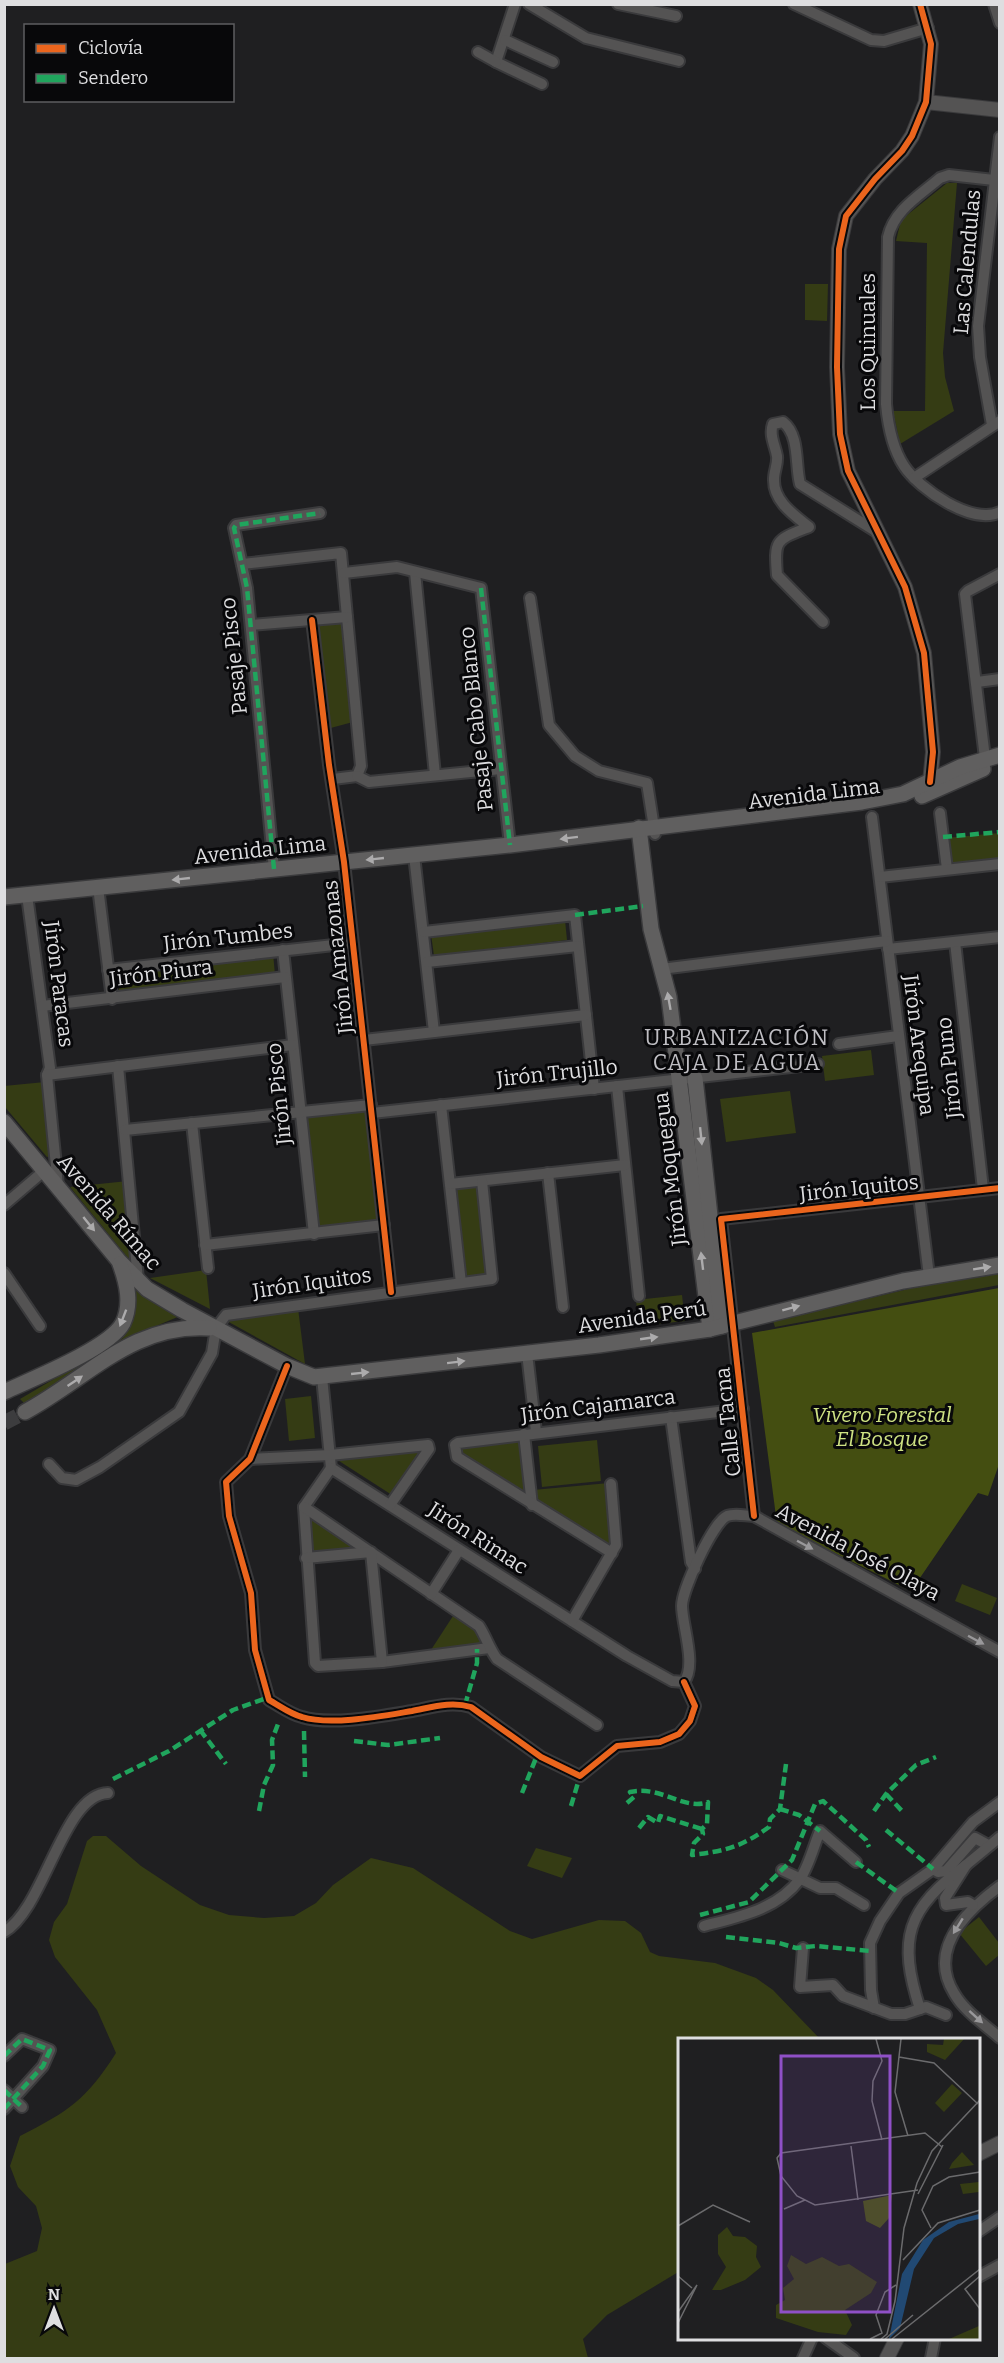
<svg xmlns="http://www.w3.org/2000/svg" width="1004" height="2363" font-family="Bitter,serif">
  <rect width="100%" height="100%" fill="#1f1f21"/>
  <g fill="#353c14">
    <path d="M947,183H957L943,353L945,377L954,411L900,444L893,411H925L927,243L896,241L901,220Z"/>
    <path d="M805,284H828L827,321L805,320Z"/>
    <path d="M343,621L353,722L327,729L317,623Z"/>
    <path d="M999,833V862L948,867L945,838Z"/>
    <path d="M565,920L567,940L434,956L431,934Z"/>
    <path d="M273,953L275,975L119,991L116,969Z"/>
    <path d="M871,1050L874,1075L825,1081L822,1056Z"/>
    <path d="M45,1082L53,1155L47,1157L5,1107L4,1086Z"/>
    <path d="M790,1091L796,1133L726,1142L720,1099Z"/>
    <path d="M370,1108L382,1219L317,1227L305,1114Z"/>
    <path d="M128,1181L133,1257L128,1258L70,1187Z"/>
    <path d="M480,1183L489,1275L462,1278L454,1187Z"/>
    <path d="M206,1270L210,1309L150,1278Z"/>
    <path d="M999,1274V1285L775,1327L773,1321L921,1286Z"/>
    <path d="M133,1284L180,1316L125,1339L28,1407L20,1399L122,1339C136,1322 138,1304 133,1284Z"/>
    <path d="M682,1295L685,1321L639,1326L636,1300Z"/>
    <path d="M298,1308L305,1364L227,1321L233,1315Z"/>
    <path d="M311,1396L315,1438L289,1441L285,1399Z"/>
    <path d="M523,1438L526,1493L524,1494L457,1453V1446Z"/>
    <path d="M597,1440L601,1481L542,1487L538,1446Z"/>
    <path d="M421,1450L392,1495L336,1459Z"/>
    <path d="M609,1483L614,1543L611,1549L535,1502L533,1490Z"/>
    <path d="M306,1511L363,1549L310,1554Z"/>
    <path d="M962,1584L997,1598L990,1615L955,1601Z"/>
    <path d="M453,1616L477,1631L483,1646L429,1653Z"/>
    <path d="M93,1836H106L141,1866L200,1905L229,1915L264,1918L294,1916L316,1903L333,1885L371,1858L413,1868L510,1931L532,1939L599,1920L625,1921L641,1933L650,1952L659,1956L715,1963L756,1978L773,1990L820,2039H680V2271L607,2315L583,2339L588,2358H5V2264L37,2251L42,2228L36,2206L18,2187L10,2166L20,2136C69,2111 86,2100 116,2053L97,2010L55,1957L49,1940L54,1922L67,1904L87,1841Z"/>
    <path d="M536,1848L572,1858L562,1878L527,1866Z"/>
    <path d="M979,1917L999,1943V1955L986,1966L959,1933Z"/>
  </g>
  <path fill="#444e11" d="M999,1288V1464L988,1496L978,1493L911,1591L777,1524L752,1333Z"/>
  <g fill="none" stroke-linecap="round" stroke-linejoin="round">
    <path stroke="#3c3c3e" stroke-width="15" stroke-dasharray="15 8" stroke-linecap="butt" d="M4,1423L25,1412"/>
    <g stroke="#3a3a3c" stroke-width="14">
      <g id="minor">
        <path d="M515,4L496,62L542,84"/>
        <path d="M529,4L586,38L679,61"/>
        <path d="M618,4L676,16"/>
        <path d="M794,4L871,40L884,41L928,28"/>
        <path d="M994,4L1000,23"/>
        <path d="M505,40L553,62"/>
        <path d="M478,52L496,62"/>
        <path d="M994,180L949,175L940,178C919,196 894,210 888,237L886,404C888,425 892,448 904,466C919,489 973,526 1000,512"/>
        <path d="M992,425L980,357L978,326L1000,137"/>
        <path d="M914,478L1000,421"/>
        <path d="M242,564L341,553L361,766L357,776L333,779"/>
        <path d="M415,572L435,775"/>
        <path d="M344,573L397,567L481,588L510,845"/>
        <path d="M530,598L549,725L575,756L599,771L647,783L655,834"/>
        <path d="M312,620L329,765L344,862L391,1292"/>
        <path d="M823,622L777,575C774,539 776,540 809,527C794,515 773,501 774,479C774,471 778,464 777,456C775,445 769,435 773,424L783,422C800,435 795,465 800,484L877,532"/>
        <path d="M251,625L347,617"/>
        <path d="M977,682L1000,679"/>
        <path d="M985,758L965,594L968,591L1000,574"/>
        <path d="M357,776L369,782L501,769"/>
        <path d="M940,813L947,869"/>
        <path d="M872,817L929,1276"/>
        <path d="M414,855L434,1032"/>
        <path d="M274,869L247,588L234,528L236,525L320,513"/>
        <path d="M880,877L1000,864"/>
        <path d="M98,887L112,999"/>
        <path d="M27,895L50,1068L47,1075L58,1186"/>
        <path d="M424,932L575,915L594,1089"/>
        <path d="M955,942L983,1189"/>
        <path d="M888,949L1000,937"/>
        <path d="M283,950L314,1234"/>
        <path d="M427,962L578,946"/>
        <path d="M661,969L887,941"/>
        <path d="M108,970L352,943"/>
        <path d="M42,1006L285,977"/>
        <path d="M364,1040L586,1015"/>
        <path d="M839,1044L898,1036"/>
        <path d="M118,1066L138,1280"/>
        <path d="M47,1075L293,1045"/>
        <path d="M617,1086L639,1296"/>
        <path d="M441,1105L461,1283"/>
        <path d="M372,1113L818,1064"/>
        <path d="M192,1123L208,1268"/>
        <path d="M125,1130L371,1105"/>
        <path d="M548,1173L563,1307"/>
        <path d="M450,1184L625,1165"/>
        <path d="M4,1205L45,1170"/>
        <path d="M205,1245L384,1225"/>
        <path d="M4,1273L40,1326"/>
        <path d="M527,1353L536,1432"/>
        <path d="M287,1366L250,1459L226,1482L229,1516L251,1593L255,1650L269,1700C280,1706 290,1714 302,1717C331,1726 382,1716 412,1711C433,1707 451,1701 471,1707L541,1757L580,1776L617,1746L660,1742L679,1734L690,1721L695,1706L684,1682"/>
        <path d="M322,1377L331,1468L627,1656L672,1681L684,1682"/>
        <path d="M671,1417L691,1562L695,1569"/>
        <path d="M524,1434L532,1505"/>
        <path d="M250,1459L330,1455L428,1445L429,1449L390,1505"/>
        <path d="M49,1464L62,1478L76,1480L100,1467L179,1412L212,1353L216,1328L226,1315L492,1279L482,1181"/>
        <path d="M331,1468L304,1507L315,1663L318,1666L382,1662L489,1648"/>
        <path d="M304,1507L479,1626C486,1637 489,1648 497,1659L597,1725"/>
        <path d="M754,1516L721,1219L1000,1188"/>
        <path d="M612,1553L457,1457L455,1445L458,1443L743,1409"/>
        <path d="M306,1558L371,1552L382,1662"/>
        <path d="M431,1594L459,1550"/>
        <path d="M572,1621L616,1545L611,1484"/>
        <path d="M684,1682C697,1665 682,1625 682,1606C682,1590 713,1522 727,1516C735,1513 746,1516 754,1516L1000,1652"/>
        <path d="M933,1869L938,1872L946,1871L975,1838L988,1845"/>
        <path d="M782,1870L820,1888H836L864,1905"/>
        <path d="M1000,1886C967,1910 927,1949 954,1993C964,2011 984,2024 1000,2038"/>
        <path d="M973,1905L968,1902L946,1905L945,1898L966,1865L1000,1837"/>
        <path d="M704,1926C738,1917 777,1910 800,1879C809,1866 814,1845 820,1831L856,1862"/>
        <path d="M4,1932C45,1908 63,1794 108,1793"/>
        <path d="M803,1948L800,1987L833,1985L843,1996L891,2014H905L926,2007L946,2015"/>
        <path d="M874,2008L871,1990L870,1943L880,1921L899,1893L933,1869L973,1822L1000,1802"/>
        <path d="M920,2009C897,1938 907,1909 966,1865"/>
        <path d="M4,2056L22,2039L50,2050L43,2066L4,2109"/>
        <path d="M4,2090L22,2107"/>
        <path d="M978,2232L1000,2217"/>
        <path d="M978,2277L1000,2265"/>
        <path d="M826,2338L854,2358"/>
        <path d="M803,2358L812,2338"/>
        <path d="M931,2358L935,2338"/>
      </g>
    </g>
    <g stroke="#3a3a3c" stroke-width="16">
      <g id="tertiary">
        <path d="M920,4L931,44L926,102L912,136L902,151L875,179L846,216L839,249L837,367L840,434L848,471L905,587L924,653L933,752L930,782"/>
        <path d="M926,102L1000,110"/>
        <path d="M978,2154L1000,2143"/>
        <path d="M887,2358L897,2338"/>
      </g>
    </g>
    <g stroke="#3a3a3c" stroke-width="18">
      <g id="secondary">
        <path d="M922,796L983,769"/>
        <path d="M639,828L651,929L669,997L710,1329"/>
        <path d="M4,897L510,845L862,802L903,794L960,767L1000,755"/>
        <path d="M695,1078L722,1326"/>
        <path d="M4,1122L119,1261L147,1289L182,1310L287,1366L314,1377L599,1345L710,1329L903,1281L1000,1265"/>
        <path d="M4,1392C32,1379 110,1348 123,1323C132,1304 127,1283 120,1264"/>
        <path d="M25,1412C88,1378 133,1323 209,1328"/>
      </g>
    </g>
    <use href="#minor" stroke="#545353" stroke-width="10"/>
    <use href="#tertiary" stroke="#545353" stroke-width="14"/>
    <use href="#secondary" stroke="#605f5f" stroke-width="15"/>
    <g stroke="#20a55d" stroke-width="4.5" stroke-dasharray="9 4.5" stroke-linecap="butt">
      <path d="M481,588L510,845"/>
      <path d="M943,837L1000,832"/>
      <path d="M274,869L247,588L234,528L236,525L320,513"/>
      <path d="M575,915L643,906"/>
      <path d="M465,1705L477,1663V1649"/>
      <path d="M200,1730L226,1764"/>
      <path d="M304,1731L305,1777"/>
      <path d="M354,1741L388,1745L440,1738"/>
      <path d="M113,1779L169,1751L233,1710L267,1698"/>
      <path d="M522,1793L538,1753"/>
      <path d="M886,1794L902,1811"/>
      <path d="M627,1803L634,1797L630,1792C661,1785 683,1811 708,1802L707,1824L702,1829L703,1834L694,1843L692,1855C726,1851 741,1847 769,1827L770,1819L780,1809L786,1764"/>
      <path d="M571,1806L580,1776"/>
      <path d="M780,1809L799,1815L820,1831"/>
      <path d="M259,1811L264,1785L273,1765L272,1740L278,1724"/>
      <path d="M874,1811L886,1794L916,1765L936,1757"/>
      <path d="M639,1828L648,1817L658,1823L660,1816L702,1829"/>
      <path d="M886,1830L933,1869"/>
      <path d="M856,1862L899,1893"/>
      <path d="M700,1915L749,1902L792,1860L815,1804L823,1801L866,1840L869,1847"/>
      <path d="M726,1937L779,1943L796,1948L816,1946L870,1951"/>
      <path d="M4,2056L22,2039L50,2050L43,2066L4,2109"/>
      <path d="M4,2090L22,2107"/>
    </g>
    <g stroke="#08080a" stroke-width="10">
      <g id="cycleway">
        <path d="M920,4L931,44L926,102L912,136L902,151L875,179L846,216L839,249L837,367L840,434L848,471L905,587L924,653L933,752L930,782"/>
        <path d="M312,620L329,765L344,862L391,1292"/>
        <path d="M287,1366L250,1459L226,1482L229,1516L251,1593L255,1650L269,1700C280,1706 290,1714 302,1717C331,1726 382,1716 412,1711C433,1707 451,1701 471,1707L541,1757L580,1776L617,1746L660,1742L679,1734L690,1721L695,1706L684,1682"/>
        <path d="M754,1516L721,1219L1000,1188"/>
      </g>
    </g>
    <use href="#cycleway" stroke="#eb651d" stroke-width="6"/>
  </g>
  <defs><path id="oneway-solid" d="M-6-.8H1V-3.2L6.5 0L1 3.2V.8H-6Z" transform="scale(1.5)"/></defs>
  <g fill="#acabac">
    <use href="#oneway-solid" transform="translate(569 838) rotate(173)"/>
    <use href="#oneway-solid" transform="translate(375 859) rotate(174)"/>
    <use href="#oneway-solid" transform="translate(181 879) rotate(174)"/>
    <use href="#oneway-solid" transform="translate(669 1001) rotate(-100)"/>
    <use href="#oneway-solid" transform="translate(701 1136) rotate(84)"/>
    <use href="#oneway-solid" transform="translate(89 1224) rotate(51)"/>
    <use href="#oneway-solid" transform="translate(702 1261) rotate(-97)"/>
    <use href="#oneway-solid" transform="translate(982 1268) rotate(-9)"/>
    <use href="#oneway-solid" transform="translate(791 1308) rotate(-15)"/>
    <use href="#oneway-solid" transform="translate(123 1318) rotate(111)"/>
    <use href="#oneway-solid" transform="translate(649 1338) rotate(-8)"/>
    <use href="#oneway-solid" transform="translate(456 1362) rotate(-7)"/>
    <use href="#oneway-solid" transform="translate(360 1373) rotate(-6)"/>
    <use href="#oneway-solid" transform="translate(75 1381) rotate(-34)"/>
  </g>
  <g fill="#99989a">
    <use href="#oneway-solid" transform="translate(805 1545) rotate(28)"/>
    <use href="#oneway-solid" transform="translate(976 1640) rotate(28)"/>
    <use href="#oneway-solid" transform="translate(958 1926) rotate(122)"/>
    <use href="#oneway-solid" transform="translate(976 2017) rotate(42)"/>
  </g>
  <g text-anchor="middle" stroke-width="6" stroke-linejoin="round" paint-order="stroke">
    <g font-size="21" fill="#dedee0" stroke="#08080a">
      <text transform="translate(967 262) rotate(-85)" y="7">Las Calendulas</text>
      <text transform="translate(868 342) rotate(-90)" y="7">Los Quinuales</text>
      <text transform="translate(234 656) rotate(-96)" y="7">Pasaje Pisco</text>
      <text transform="translate(476 719) rotate(-96)" y="7">Pasaje Cabo Blanco</text>
      <text transform="translate(814 794) rotate(-7)" y="7">Avenida Lima</text>
      <text transform="translate(260 850) rotate(-6)" y="7">Avenida Lima</text>
      <text transform="translate(228 937) rotate(-6)" y="7">Jirón Tumbes</text>
      <text transform="translate(338 957) rotate(-96)" y="7">Jirón Amazonas</text>
      <text transform="translate(161 973) rotate(-7)" y="7">Jirón Piura</text>
      <text transform="translate(59 984) rotate(83)" y="7">Jirón Paracas</text>
      <text transform="translate(919 1045) rotate(83)" y="7">Jirón Arequipa</text>
      <text transform="translate(949 1068) rotate(-96)" y="7">Jirón Puno</text>
      <text transform="translate(557 1073) rotate(-6)" y="7">Jirón Trujillo</text>
      <text transform="translate(279 1094) rotate(-96)" y="7">Jirón Pisco</text>
      <text transform="translate(670 1169) rotate(-97)" y="7">Jirón Moquegua</text>
      <text transform="translate(859 1188) rotate(-6)" y="7">Jirón Iquitos</text>
      <text transform="translate(109 1212) rotate(49)" y="7">Avenida Rímac</text>
      <text transform="translate(312 1283) rotate(-8)" y="7">Jirón Iquitos</text>
      <text transform="translate(642 1317) rotate(-8)" y="7">Avenida Perú</text>
      <text transform="translate(598 1406) rotate(-7)" y="7">Jirón Cajamarca</text>
      <text transform="translate(728 1422) rotate(-96)" y="7">Calle Tacna</text>
      <text transform="translate(478 1538) rotate(33)" y="7">Jirón Rimac</text>
      <text transform="translate(858 1552) rotate(28)" y="7">Avenida José Olaya</text>
    </g>
    <g font-size="21" font-style="italic" fill="#cee283" stroke="#08080a">
      <text x="882" y="1422">Vivero Forestal<tspan x="882" dy="24">El Bosque</tspan></text>
    </g>
    <g font-size="22" letter-spacing="1.5" fill="#bfbec3" stroke="#08080a">
      <text x="737" y="1045">URBANIZACIÓN<tspan x="737" dy="25">CAJA DE AGUA</tspan></text>
    </g>
  </g>
  <g transform="translate(678 2038)">
    <rect width="302" height="302" fill="#1f1f21"/>
    <path d="M266,1H286L267,22L249,14V6L265,7ZM274,46L284,55L266,74L257,65ZM284,114L296,127L271,131L274,125ZM301,144V154L285,156L282,146ZM49,189L55,198L67,199L79,208L78,219L83,229L67,242L43,252H34L48,229L40,216V197ZM113,217L128,226L144,219L161,228L171,226L199,244L193,255L167,272L174,287L168,297L140,294L98,280V267L107,262L105,250L116,241L109,228ZM301,288V301H271Z" fill="#353c14"/>
    <path d="M214,157L211,180L202,190L188,183L185,163Z" fill="#444e11"/>
    <path d="M301,176V181L280,186L256,200L236,231L222,290L211,301L224,236L245,202L271,184Z" fill="#214973"/>
    <path fill="none" stroke="#6b6b6d" stroke-width="1.5" d="M198,1L204,23L195,43L194,63L204,102M223,1L217,54L230,98M221,19L256,25L300,66M173,108L180,162M240,152L137,167L119,158L103,138L99,120L103,115L247,95L264,109M240,156L265,107M106,171L127,162M0,188L35,167L72,184M253,190L244,172L255,148L271,139L302,134M225,222L260,185L302,172M0,238L14,250M302,238L287,251L302,271M0,274L19,247L0,285M192,301L204,295L198,277L207,254L218,247M203,301L209,296L217,263L226,190L239,145L254,113L302,62M207,301L235,277M214,301L302,231"/>
    <path fill="#8f50c6" fill-opacity="0.15" stroke="#8f50c6" stroke-width="3" d="M103,18H212V274H103Z"/>
    <rect width="302" height="302" fill="none" stroke="#dedee0" stroke-width="3"/>
  </g>
  <rect width="1004" height="2363" fill="none" stroke="#dedee0" stroke-width="12"/>
  <rect x="24" y="24" width="210" height="78" fill="#08080a" stroke="#5e5e60" stroke-width="1.5"/>
  <rect x="36" y="44" width="30" height="9" fill="#eb651d" stroke="#5e5e60" stroke-width="1.5"/>
  <text x="78" y="54" font-size="18" fill="#dedee0">Ciclovía</text>
  <rect x="36" y="74" width="30" height="9" fill="#20a55d" stroke="#5e5e60" stroke-width="1.5"/>
  <text x="78" y="84" font-size="18" fill="#dedee0">Sendero</text>
  <g transform="translate(54 2309)" stroke="#08080a" stroke-width="4.5" paint-order="stroke">
  <path d="M0-4.5L10 22L0 15L-10 22Z" fill="#dedee0"/>
  <text y="-9" font-size="16" font-weight="bold" text-anchor="middle" fill="#dedee0">N</text>
  </g>
</svg>
